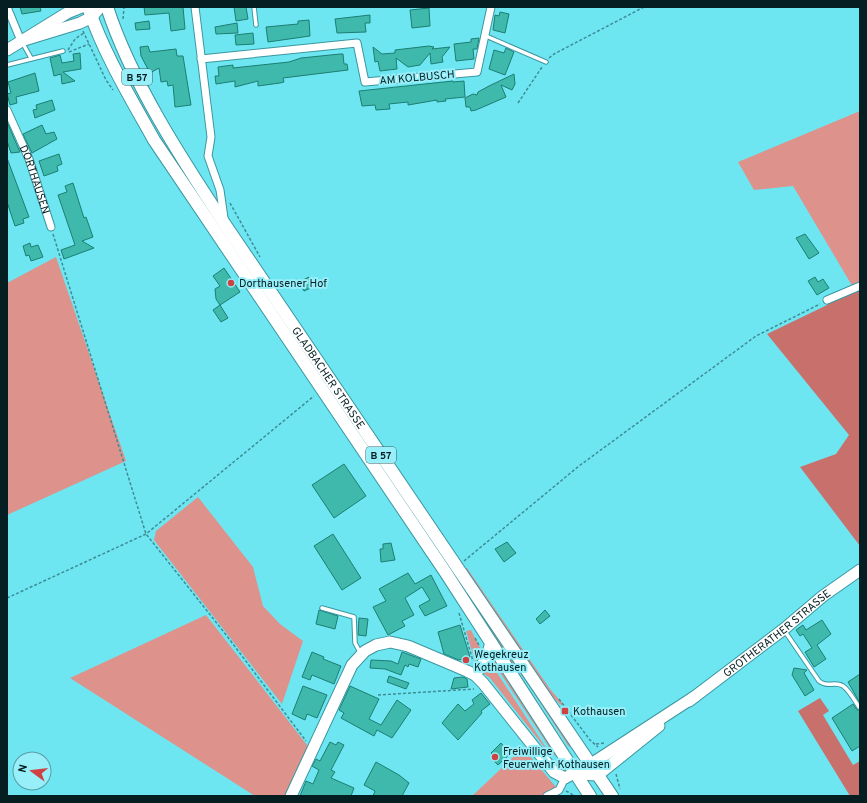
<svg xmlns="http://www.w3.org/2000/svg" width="867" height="803" font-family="Overpass,sans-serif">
  <rect width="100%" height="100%" fill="#6ee6f2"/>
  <g fill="#dd928c">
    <path d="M860,111V285L854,289L793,186L754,190L738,162Z"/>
    <path d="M56,257L126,461L7,515V283Z"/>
    <path d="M198,497L253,567L263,606L280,624L303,641L282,704L154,540L156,531Z"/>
    <path d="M467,568L550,689L563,704L561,705L548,692L465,569Z"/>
    <path d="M472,600H473L572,744L569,747L524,678L497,643Z"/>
    <path d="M206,615L307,745L309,752L287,796H255L70,678Z"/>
    <path d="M471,630L482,652L481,656L475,661L466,631Z"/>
    <path d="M491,659H495L557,754L555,756Z"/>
    <path d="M488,661L490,662L552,757L490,678L484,674Z"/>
    <path d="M523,748L561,793L555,796H472Z"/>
  </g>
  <g fill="#c8716c">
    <path d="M860,287V546L800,467L836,454L849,435L767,334L825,306L854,289Z"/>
    <path d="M820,698L829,711L823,715L853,765L860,761V796H850L798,711Z"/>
  </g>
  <g fill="#3fb9ab" stroke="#1d7e73">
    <path d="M20,7H40L41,11L22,14Z"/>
    <path d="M144,7H183L185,29L171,31L169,13L145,15Z"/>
    <path d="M234,7H246L248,19L236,21Z"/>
    <path d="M429,8L430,26L412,28L410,10Z"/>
    <path d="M500,12L509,14L505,33L493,30L495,15L499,16Z"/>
    <path d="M370,15V23H365L366,32L337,33L335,19Z"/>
    <path d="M309,20L310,36L268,42L266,27L298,24V21Z"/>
    <path d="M149,21L150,29L136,30L135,23Z"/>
    <path d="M237,23L238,33L216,34L215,27Z"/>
    <path d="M253,33L254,44L236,45L235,35Z"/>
    <path d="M479,38L477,49H473L474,59L456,61L454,44L471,42V39Z"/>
    <path d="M148,46L150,52L176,49L177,56H183L191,105L175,107L173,85L168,86L167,81L161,82L159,68L150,73L141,56L140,47Z"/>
    <path d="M429,46L434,47L432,49L450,47L442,57L443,62L431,64L430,53L420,65L408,67L396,58L397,69L380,71L378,61L375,62L373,47L382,54L395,53V50Z"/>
    <path d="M506,48L514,52L505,75L489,69L494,50L504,53Z"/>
    <path d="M80,53L81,69L63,72L75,81L62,84L61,74L54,76L50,58L60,55L62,63L74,61L73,54Z"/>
    <path d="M340,54H343L344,64H347L348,70L283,78L284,82L280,83L258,86V81L235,87V81L216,84L215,76H219L218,67L233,65V68L289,62L301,58Z"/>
    <path d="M35,73L39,91L16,97L17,103L10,105L7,94L11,93L8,82Z"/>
    <path d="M514,74L515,84L512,90L501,85L506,97L476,110L471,111L470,107H466L465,98L473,94L477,95L478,92L489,86Z"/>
    <path d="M453,81V82L464,81L465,97L445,99L446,101L437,102V100L408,105V102L389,104L390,109L376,110L375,105L362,106L359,91Z"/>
    <path d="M52,100L55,110L35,118L33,110L37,109L36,105Z"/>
    <path d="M7,122L20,152L11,153L7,141Z"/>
    <path d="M42,125L46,134L54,132L57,139L32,153L23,134Z"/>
    <path d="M59,154L62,164L57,166L58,171L44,176L39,161Z"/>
    <path d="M7,158L29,217L23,219L24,223L15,226L7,202Z"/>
    <path d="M73,183L84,218L86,217L93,237L82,241L94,248L64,259L61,250L75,245L58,195L67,192L65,186Z"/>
    <path d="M805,234L819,253L809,259L796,238Z"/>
    <path d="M30,243L31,247L38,245L43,257L31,261L29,255L26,256L23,246Z"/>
    <path d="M224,268L240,292L220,305L216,299L215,289L220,286L213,276Z"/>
    <path d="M309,277L313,287L304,291L299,282Z"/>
    <path d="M815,277L818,282L823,279L829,288L817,295L808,281Z"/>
    <path d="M220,305L228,318L221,322L213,310Z"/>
    <path d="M344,464L366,496L334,518L312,485Z"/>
    <path d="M333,534L361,578L342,590L314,546Z"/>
    <path d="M507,542L516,553L504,562L495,549Z"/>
    <path d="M391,543L395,560L381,562L380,549H383V544Z"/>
    <path d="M408,573L415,584L431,575L447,606L425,616L419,606L430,600L422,587L405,598L414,615L402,621L405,626L388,635L373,607L386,601L379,589Z"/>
    <path d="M319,610L338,616L335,629L316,624Z"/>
    <path d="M545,610L550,616L540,624L536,619Z"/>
    <path d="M359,618L368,619L366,636L358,635Z"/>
    <path d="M822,620L831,634L817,645L826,659L814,667L805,652L812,648L803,634L800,636L796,630L803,625L806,630Z"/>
    <path d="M460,625L470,657L459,660L444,654L438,632Z"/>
    <path d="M312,652L324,657L323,659L341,666L334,684L312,675L310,680L302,677Z"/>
    <path d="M402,652L421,659L418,667L409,664L408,667L405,665L401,675L385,669L370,668L371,660L391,661L398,664Z"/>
    <path d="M794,668L807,670L804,673L814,690L805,696L792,675Z"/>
    <path d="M860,674V703L848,682Z"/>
    <path d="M389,676L409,683L406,689L387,682Z"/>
    <path d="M463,677L467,679L468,687L451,689L454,678Z"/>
    <path d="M303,686L327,695L317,718L307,714L305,720L292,714Z"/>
    <path d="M350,686L379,699L369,719L381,725L397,700L411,710L392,738L377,730L374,736L341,718L344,713L339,710Z"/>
    <path d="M481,693L490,704L481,711L482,713L458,740L442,723L458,704L465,711L474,704L472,700Z"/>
    <path d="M853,704L857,710H860V746L852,751L832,718Z"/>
    <path d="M330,742L336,745L338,742L344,745L331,770L335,772L331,778L354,788L351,796H300L306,781L313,784L319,770L312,766L316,759L320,761Z"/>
    <path d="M501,743L510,754L498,765L493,760L496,757L491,753Z"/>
    <path d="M376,762L399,775L409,783L402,796H373L375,791L364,785Z"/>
  </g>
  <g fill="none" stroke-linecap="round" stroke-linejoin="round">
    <g stroke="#3a97a0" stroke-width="5.5">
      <g id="lane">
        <path d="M254,7L256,25"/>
        <path d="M486,36L546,62"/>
        <path d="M22,42L31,58"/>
        <path d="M7,65L63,51"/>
        <path d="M322,608L354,617L355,643L361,654"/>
        <path d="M784,630L819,681C827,688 835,681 843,686C849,690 855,701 859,707"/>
      </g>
    </g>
    <g stroke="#3a97a0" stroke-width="9">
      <g id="street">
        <path d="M7,7L21,41"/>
        <path d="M195,7L211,137L208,156L220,190L224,218"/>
        <path d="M201,59L357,43L365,82L477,72L491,7"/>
        <path id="s1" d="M7,110L29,159L51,227"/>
        <path d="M827,300L860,286"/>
        <path d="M547,796L559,790L565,778"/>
      </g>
    </g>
    <g stroke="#3a97a0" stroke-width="13">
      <g id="secondary">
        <path d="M21,41L80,23L92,17L100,7"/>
        <path d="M7,50L67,13L82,7"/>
        <path d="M475,675L487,657L491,642"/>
        <path id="s2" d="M689,701L784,629L823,596L860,570"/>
        <path d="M575,774L598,775L659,726"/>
        <path d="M291,796L352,665L365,651L376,645L390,642L408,646L467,671L475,675L483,683L554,772L565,778L591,764L694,697"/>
      </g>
    </g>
    <g stroke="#3a97a0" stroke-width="14">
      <g id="primary">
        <path d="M88,7C104,54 130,97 154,140L446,573L590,796"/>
        <path id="s3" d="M107,7C131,81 181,158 224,223L612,796"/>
      </g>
    </g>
    <g stroke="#3e8c94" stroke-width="1.5" stroke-dasharray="3 2" stroke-linecap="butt">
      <path d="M123,19L124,7"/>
      <path d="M83,31L106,80L113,90"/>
      <path d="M68,50L75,39L84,33"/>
      <path d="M69,52L89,44"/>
      <path d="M549,58L554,54L644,7"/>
      <path d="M518,103L542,67"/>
      <path d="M230,203L260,257"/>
      <path d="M53,234L146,534L227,636L306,741"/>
      <path d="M464,561L579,466L756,336L820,304"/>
      <path d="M7,598L146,534L314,396"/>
      <path d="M459,613L473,661"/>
      <path d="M475,638L480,647"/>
      <path d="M378,695L474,689"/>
      <path d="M559,699L590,740L598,747"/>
      <path d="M596,744L605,743"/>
      <path d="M616,774L620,789"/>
      <path d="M566,791L575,796"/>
    </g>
    <use href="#lane" stroke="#fff" stroke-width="3.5"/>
    <use href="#street" stroke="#fff" stroke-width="7"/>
    <use href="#secondary" stroke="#fff" stroke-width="11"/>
    <use href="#primary" stroke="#fff" stroke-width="12"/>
  </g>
  <g fill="#d04142" stroke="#96eff9" stroke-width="1.5">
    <circle cx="231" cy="283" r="4"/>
    <circle cx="466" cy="660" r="4"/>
    <rect x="561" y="707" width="8" height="8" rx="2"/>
    <circle cx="495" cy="757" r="4"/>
  </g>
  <g text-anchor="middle" stroke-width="4" stroke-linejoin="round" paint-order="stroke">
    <g fill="#96eff9" stroke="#305d62" stroke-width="1">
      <rect x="122" y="69" width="30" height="16" rx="3"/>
      <rect x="366" y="447" width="30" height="16" rx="3"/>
    </g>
    <g font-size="10" font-weight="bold" fill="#041e21">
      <text x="137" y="81">B 57</text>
      <text x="381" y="459">B 57</text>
    </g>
    <g font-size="11" fill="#041e21" stroke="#96eff9">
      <text transform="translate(417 77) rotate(-5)" y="4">AM KOLBUSCH</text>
      <text dy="4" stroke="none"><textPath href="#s1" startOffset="75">DORTHAUSEN</textPath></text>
      <text dy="4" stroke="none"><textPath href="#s3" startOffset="433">GLADBACHER STRASSE</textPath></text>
      <text dy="4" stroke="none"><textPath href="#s2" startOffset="111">GROTHERATHER STRASSE</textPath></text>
    </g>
    <g font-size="11" fill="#041e21" stroke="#96eff9" text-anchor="start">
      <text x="239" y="287">Dorthausener Hof</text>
      <text x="474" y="658">Wegekreuz<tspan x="474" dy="13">Kothausen</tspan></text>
      <text x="573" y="715">Kothausen</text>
      <text x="503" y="755">Freiwillige<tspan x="503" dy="13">Feuerwehr Kothausen</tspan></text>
    </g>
  </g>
  <rect width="867" height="803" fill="none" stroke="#041e21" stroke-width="16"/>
  <g transform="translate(32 771) rotate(285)"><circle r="19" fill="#96eff9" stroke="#5c9ba3"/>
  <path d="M0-3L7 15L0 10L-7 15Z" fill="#d04142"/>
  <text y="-6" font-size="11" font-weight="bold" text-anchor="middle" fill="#041e21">N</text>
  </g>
</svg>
